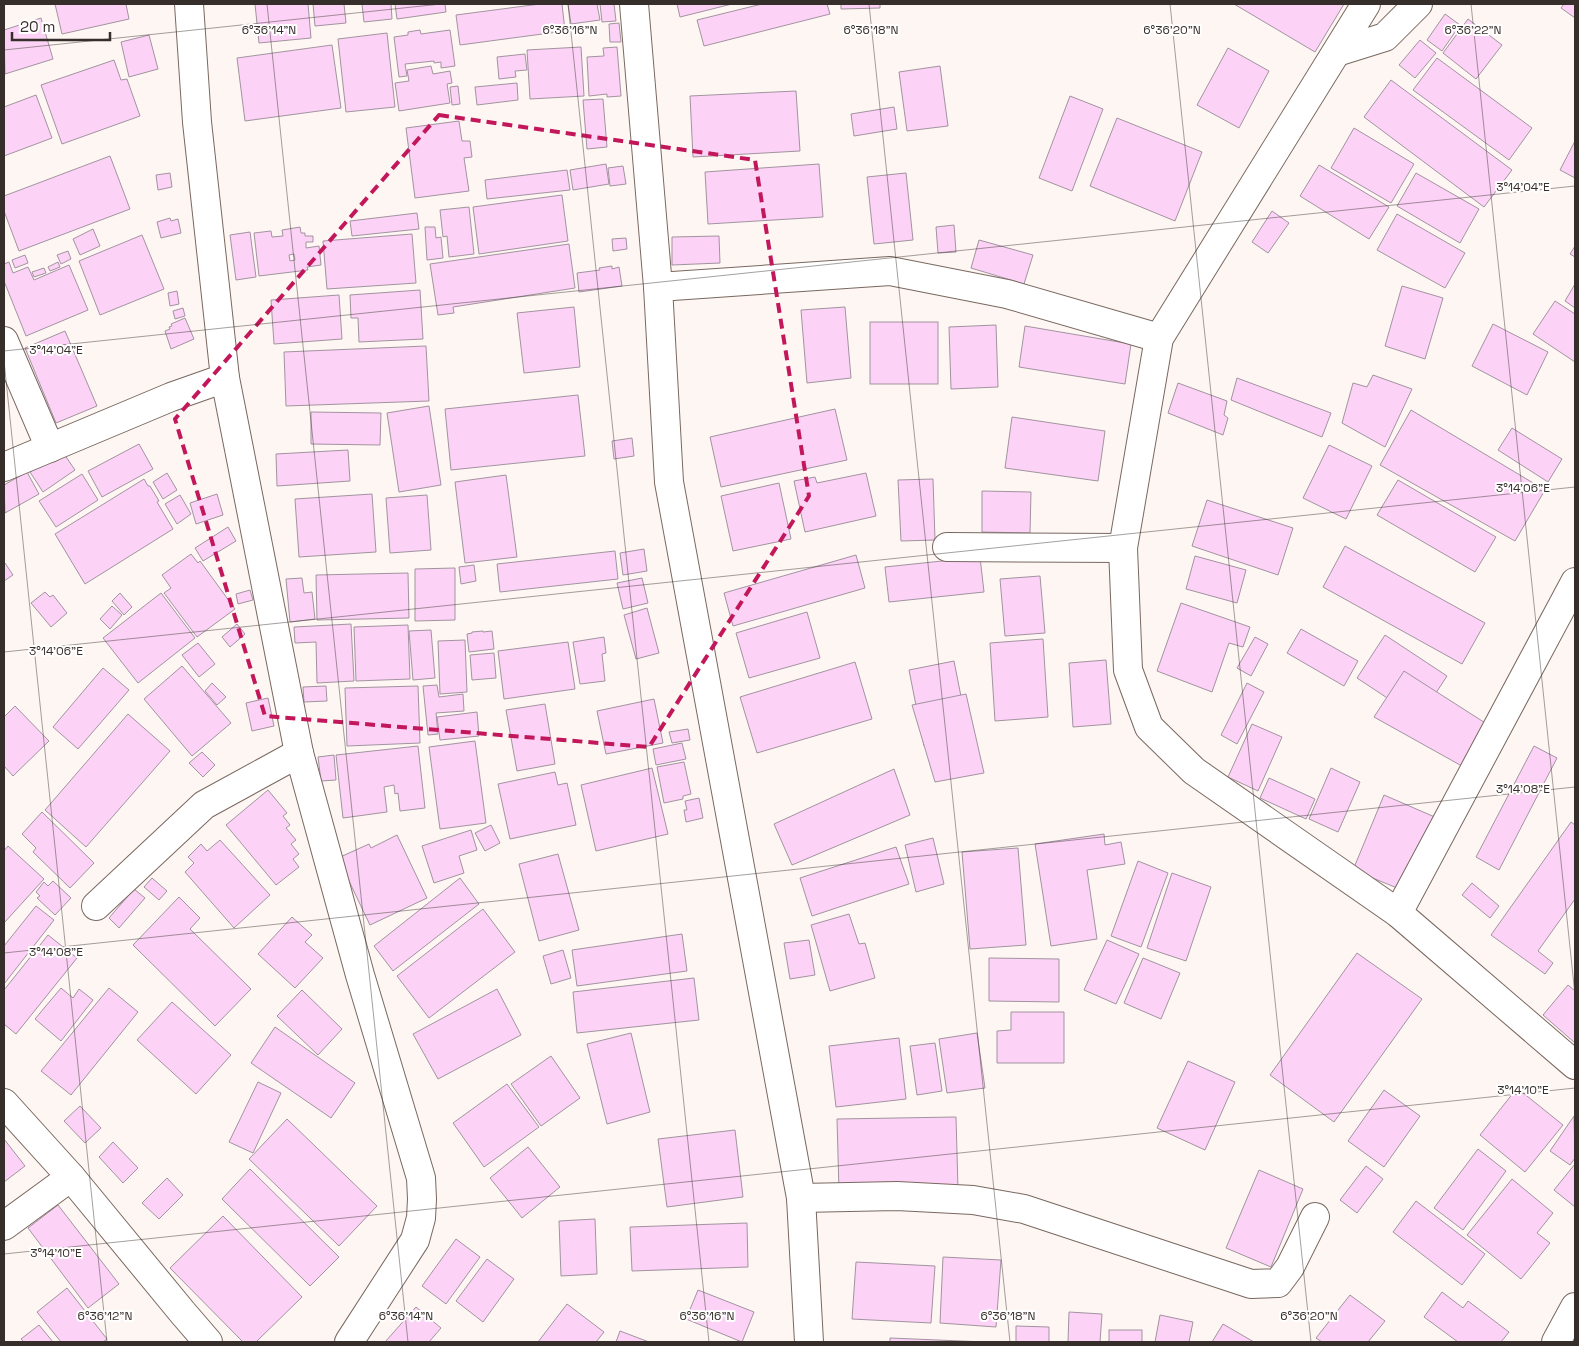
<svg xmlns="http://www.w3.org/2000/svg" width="1579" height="1346" font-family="'Space Grotesk',sans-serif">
  <rect width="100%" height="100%" fill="#fef6f2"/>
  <g fill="#fcd3f6" stroke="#a293a0" fill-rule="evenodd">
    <path d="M55,4H126L129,19L62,34Z"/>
    <path d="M255,4H308L311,38L259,43Z"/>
    <path d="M313,4H344L346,23L315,26Z"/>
    <path d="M362,4H391L392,19L364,22Z"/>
    <path d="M395,4H445L446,12L397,19Z"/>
    <path d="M540,4H562L565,31L460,45L456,15Z"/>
    <path d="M568,4H597L600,20L571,24Z"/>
    <path d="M600,4H614L616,21L602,22Z"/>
    <path d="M677,4H732L680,17Z"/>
    <path d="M762,4H827L830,14L704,46L697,20Z"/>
    <path d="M841,4H880V8L841,9Z"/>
    <path d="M1234,4H1344L1315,52Z"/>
    <path d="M1564,4H1575V18L1561,8Z"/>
    <path d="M1445,14L1460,25L1442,51L1427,40Z"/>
    <path d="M41,18L53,59L5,74L4,30Z"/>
    <path d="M1468,19L1502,45L1476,79L1443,53Z"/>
    <path d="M619,23L621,42H610L609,24Z"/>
    <path d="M420,30L421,34L450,30L455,66L441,68V62L434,63V61L405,64L407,76L399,77L394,37L408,35V32Z"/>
    <path d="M387,33L395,107L346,112L338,39Z"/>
    <path d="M149,35L158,69L129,77L121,42Z"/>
    <path d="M1420,40L1436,53L1415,78L1399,65Z"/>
    <path d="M332,45L341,108L245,121L237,58Z"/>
    <path d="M581,47L584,96L530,99L527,50Z"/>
    <path d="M617,47L621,96L607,97V94L589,96L587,57L604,56L603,48Z"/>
    <path d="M1228,48L1269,71L1239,128L1197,105Z"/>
    <path d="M525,54L527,70L515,71L516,77L499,79L497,57Z"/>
    <path d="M1437,58L1532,128L1509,160L1413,90Z"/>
    <path d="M114,60L121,80L127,79L140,116L62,144L41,85Z"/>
    <path d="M431,66L433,74L450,71L452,83L447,84L450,103L399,111L395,83L409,81L407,70Z"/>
    <path d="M940,66L948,126L907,131L899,72Z"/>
    <path d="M1391,80L1512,170L1484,207L1364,117Z"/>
    <path d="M517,83L518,100L477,105L475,87Z"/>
    <path d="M458,86L460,104L452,105L450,87Z"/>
    <path d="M796,91L800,151L693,157L690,96Z"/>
    <path d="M36,95L52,138L4,156V107Z"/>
    <path d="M1070,96L1103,109L1072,191L1039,178Z"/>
    <path d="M603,99L607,147L587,149L583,100Z"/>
    <path d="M894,107L897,129L854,136L851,114Z"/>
    <path d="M1117,118L1202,152L1175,221L1090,186Z"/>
    <path d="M459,121L462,141H470L472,157L464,158L469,191L415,198L406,128Z"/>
    <path d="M1354,128L1414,164L1391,203L1331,168Z"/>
    <path d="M1575,141V178L1560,170Z"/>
    <path d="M110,156L130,209L19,251L4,211V196Z"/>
    <path d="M606,164L609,184L573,190L570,170Z"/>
    <path d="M819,164L823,217L708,224L705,172Z"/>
    <path d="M1319,165L1389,207L1369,239L1300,196Z"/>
    <path d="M623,166L626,184L610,186L608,168Z"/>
    <path d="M567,170L570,190L487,199L485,180Z"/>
    <path d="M170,173L172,187L158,190L156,175Z"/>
    <path d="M906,173L913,240L874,244L867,177Z"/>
    <path d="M1416,173L1479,209L1460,243L1397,206Z"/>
    <path d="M562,195L568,241L479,254L473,207Z"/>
    <path d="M469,207L474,254L449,257L447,236L443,237L440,210Z"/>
    <path d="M1272,211L1289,223L1268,253L1252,242Z"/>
    <path d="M417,213L419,229L352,236L350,221Z"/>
    <path d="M1397,214L1465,253L1445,288L1377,250Z"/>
    <path d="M170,218L171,221L178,219L181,233L161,238L157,222Z"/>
    <path d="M954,225L956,252L938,253L936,227Z"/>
    <path d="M300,227L301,233H305V236H313V242H306V248L319,246L321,265L307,267L308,270L259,276L254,233L271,231L272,237L283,236L282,230ZM294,254L295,260L290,261L289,255Z"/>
    <path d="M425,227H435L436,238L441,237L443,258L427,260Z"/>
    <path d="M93,229L100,246L80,255L73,239Z"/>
    <path d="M250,232L256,277L236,280L230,235Z"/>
    <path d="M412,234L416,283L327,289L323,241Z"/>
    <path d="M142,235L164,289L100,315L79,261Z"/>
    <path d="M719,236L720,263L672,265V237Z"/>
    <path d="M626,238L627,249L613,251L612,239Z"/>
    <path d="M979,240L1033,255L1024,284L971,268Z"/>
    <path d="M569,244L575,288L453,307L454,313L438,315L430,264Z"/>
    <path d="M1575,246V257L1570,254Z"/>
    <path d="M68,251L71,259L61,264L57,255Z"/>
    <path d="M25,255L28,263L15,268L12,260Z"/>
    <path d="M9,262L13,273L28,267L34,280L69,265L88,310L26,336L4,281V264Z"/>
    <path d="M58,262L60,267L50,271L48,267Z"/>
    <path d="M612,266V269L619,267L622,286L579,292L577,273L600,270L599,268Z"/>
    <path d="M44,268L46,273L34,277L32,272Z"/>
    <path d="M1575,284V308L1565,301Z"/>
    <path d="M1402,286L1443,298L1425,359L1385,346Z"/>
    <path d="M420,290L423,339L359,342L358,318H351L350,295Z"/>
    <path d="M177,291L179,304L170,306L168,293Z"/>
    <path d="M339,295L342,339L274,344L271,300Z"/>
    <path d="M1555,301L1575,314V362L1533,334Z"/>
    <path d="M574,307L580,367L524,373L517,313Z"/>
    <path d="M845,307L851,378L807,383L801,310Z"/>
    <path d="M183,308L185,316L175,319L173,311Z"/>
    <path d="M185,318L194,339L171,349L165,331L170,329L169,327L172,326L171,324Z"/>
    <rect x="870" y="322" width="68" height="62"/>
    <path d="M1493,324L1548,352L1527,395L1472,366Z"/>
    <path d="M996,325L998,387L951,389L949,327Z"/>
    <path d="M1025,326L1131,344L1125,384L1019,367Z"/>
    <path d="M65,331L97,406L56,423L25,348Z"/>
    <path d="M426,346L429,401L286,406L284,352Z"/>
    <path d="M1373,375L1412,389L1385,447L1342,423L1353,383L1367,387Z"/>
    <path d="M1237,378L1331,413L1322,437L1231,400Z"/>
    <path d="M1178,383L1227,401L1224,415L1228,418L1223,435L1168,413Z"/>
    <path d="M578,395L585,456L451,470L445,409Z"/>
    <path d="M429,406L441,485L399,492L387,413Z"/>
    <path d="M835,409L847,460L721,487L710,437Z"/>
    <path d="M1411,410L1545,490L1515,541L1380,465Z"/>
    <path d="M311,412L381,413L380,445L311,444Z"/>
    <path d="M1012,417L1105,431L1098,481L1005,468Z"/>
    <path d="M1512,428L1562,459L1548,482L1498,450Z"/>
    <path d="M632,438L634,456L614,459L612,441Z"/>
    <path d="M139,444L153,469L102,497L88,471Z"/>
    <path d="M1329,445L1372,466L1346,519L1303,498Z"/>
    <path d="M348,450L350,481L277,486L276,454Z"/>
    <path d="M62,451L75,470L43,492L30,472Z"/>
    <path d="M27,472L39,494L5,513L4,485Z"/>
    <path d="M167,473L177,490L163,499L153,482Z"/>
    <path d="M866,473L876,516L805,532L794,481L815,477L817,483Z"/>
    <path d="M82,474L98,500L56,527L39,501Z"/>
    <path d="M506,475L517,557L465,563L455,482Z"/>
    <path d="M144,479L148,486H150L159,501L157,502L173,529L85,584L55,534Z"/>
    <path d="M933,479L935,540L901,541L898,480Z"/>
    <path d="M1398,480L1496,537L1475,572L1377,515Z"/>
    <path d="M779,483L791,539L733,551L721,496Z"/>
    <path d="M982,491L1031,492L1030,533L982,532Z"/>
    <path d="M217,494L223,515L196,524L190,503Z"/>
    <path d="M372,494L376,552L299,557L295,499Z"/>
    <path d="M180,495L191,514L177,524L165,504Z"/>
    <path d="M427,495L431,550L390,553L386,498Z"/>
    <path d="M1207,500L1293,528L1278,575L1192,546Z"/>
    <path d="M228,527L236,541L203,561L195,548Z"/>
    <path d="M1345,546L1485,623L1462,664L1323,587Z"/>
    <path d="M644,549L647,571L623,575L620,553Z"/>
    <path d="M615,551L618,579L500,592L497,564Z"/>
    <path d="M191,554L198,563L200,561L235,609L197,637L164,593L171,588L162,575Z"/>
    <path d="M856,555L865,588L733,626L724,593Z"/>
    <path d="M1195,556L1246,570L1237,603L1186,589Z"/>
    <path d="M980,557L984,592L889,602L885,567Z"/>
    <path d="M5,563L13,575L4,581V564Z"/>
    <path d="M474,565L476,581L461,584L459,567Z"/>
    <path d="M455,568V620L415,621V569Z"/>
    <path d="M408,573L409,618L317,620L316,575Z"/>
    <path d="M1040,576L1045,633L1005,636L1000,579Z"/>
    <path d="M302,578L304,593L312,592L315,619L290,622L286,579Z"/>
    <path d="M642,578L648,603L623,609L617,583Z"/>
    <path d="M250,590L253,600L238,604L236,594Z"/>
    <path d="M45,592L50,597L53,595L67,613L51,627L31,603Z"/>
    <path d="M120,593L132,607L124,615L112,601Z"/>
    <path d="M161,593L195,638L138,683L103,638Z"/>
    <path d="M1181,603L1250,627L1243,647L1229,643L1212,692L1157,671Z"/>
    <path d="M112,606L122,615L110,629L100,619Z"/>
    <path d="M647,608L659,653L636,659L624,615Z"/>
    <path d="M807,612L820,658L749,678L736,633Z"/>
    <path d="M237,624L245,634L230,647L222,637Z"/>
    <path d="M351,624L354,681L317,683L316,642L295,643L294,627Z"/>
    <path d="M408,625L410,679L356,681L354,627Z"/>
    <path d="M1301,629L1358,661L1344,686L1287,653Z"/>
    <path d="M431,630L435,678L413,680L409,631Z"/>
    <path d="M483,631V632L492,631L494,649L469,652L467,634L472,633V632Z"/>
    <path d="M1385,635L1447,676L1419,719L1357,678Z"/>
    <path d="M604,637L606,653L602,654L605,681L580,684L573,642Z"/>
    <path d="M1255,637L1268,644L1251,676L1237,668Z"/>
    <path d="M1043,639L1048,717L995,721L990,643Z"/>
    <path d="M465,640L467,692L440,694L438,641Z"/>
    <path d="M568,642L575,689L504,699L498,651Z"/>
    <path d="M198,643L215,664L199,677L182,655Z"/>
    <path d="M494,653L496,678L472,680L470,655Z"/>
    <path d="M1106,660L1111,724L1073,727L1069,663Z"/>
    <path d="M954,661L969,737L924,746L909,670Z"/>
    <path d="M855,662L872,719L757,753L740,697Z"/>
    <path d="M182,666L231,723L192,756L144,699Z"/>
    <path d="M103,668L129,690L78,749L53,727Z"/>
    <path d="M1404,671L1490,726L1469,770L1374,717Z"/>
    <path d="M212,683L226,697L217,705L205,691Z"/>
    <path d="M1247,683L1264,692L1237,744L1221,735Z"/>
    <path d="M437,685L439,697L463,694L464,711L436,713L438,734L428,735L423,686Z"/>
    <path d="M326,686L327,701L304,702L303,687Z"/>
    <path d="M418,686L420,743L347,746L345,688Z"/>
    <path d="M966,694L984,773L935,782L912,705Z"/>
    <path d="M268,698L274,726L252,731L246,703Z"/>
    <path d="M654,699L663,743L606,754L597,711Z"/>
    <path d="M545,704L555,764L517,771L506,710Z"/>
    <path d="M15,706L49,741L13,776L4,766V717Z"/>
    <path d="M477,712L479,736L440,740L437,717Z"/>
    <path d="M128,714L170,751L86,847L45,810Z"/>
    <path d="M1252,724L1282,737L1258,791L1228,777Z"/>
    <path d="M688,729L690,740L672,743L669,732Z"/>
    <path d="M475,741L486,823L440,829L429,747Z"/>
    <path d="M682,743L686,759L656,765L653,749Z"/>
    <path d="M418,746L425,808L400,811L398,793L395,794L394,785L384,787L387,812L343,818L336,755Z"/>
    <path d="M1534,746L1557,758L1499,870L1476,857Z"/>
    <path d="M202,752L215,765L203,777L189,763Z"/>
    <path d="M334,755L336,780L321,781L318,757Z"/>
    <path d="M684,762L691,794L683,796V799L664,803L657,767Z"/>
    <path d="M652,768L668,834L596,851L581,785Z"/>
    <path d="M1331,768L1360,782L1338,832L1309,819Z"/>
    <path d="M894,769L910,815L792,865L774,824Z"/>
    <path d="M555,772L558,785L567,783L576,825L510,839L498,784Z"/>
    <path d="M1269,778L1315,799L1306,819L1260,798Z"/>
    <path d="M268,790L287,813L283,816L290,825L286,828L296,840L291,844L299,854L293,859L299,867L276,885L226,825Z"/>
    <path d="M1384,795L1437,818L1407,892L1353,870Z"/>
    <path d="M699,798L703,818L686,822L684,810H687L685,801Z"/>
    <path d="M42,812L94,863L70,888L33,852L36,848L22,834Z"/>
    <path d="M1571,822L1575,825V899L1538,951L1553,963L1545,974L1491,935Z"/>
    <path d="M491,825L500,843L485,851L475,833Z"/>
    <path d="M471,830L477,850L459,856L464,873L434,883L422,846Z"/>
    <path d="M1104,834L1105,845L1121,842L1125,864L1087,870L1097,939L1051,946L1035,844Z"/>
    <path d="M397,835L427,898L370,925L338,858L369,844L371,848Z"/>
    <path d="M933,838L944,884L916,892L905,845Z"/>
    <path d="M220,840L270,895L234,928L185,872L194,863L188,857L201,844L207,851Z"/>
    <path d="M8,846L44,879L4,923V851Z"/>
    <path d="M896,847L909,884L812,916L800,878Z"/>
    <path d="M1018,848L1026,945L970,949L962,852Z"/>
    <path d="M558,854L579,930L539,941L519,864Z"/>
    <path d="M1138,861L1168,873L1141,947L1111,936Z"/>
    <path d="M1172,873L1211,887L1186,961L1147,948Z"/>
    <path d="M152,878L167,891L159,900L144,887Z"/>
    <path d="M460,878L479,904L393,971L374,946Z"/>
    <path d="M53,881L71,898L55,915L37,898L40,896L36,892L44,882L48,886Z"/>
    <path d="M1472,883L1499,906L1490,918L1462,895Z"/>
    <path d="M134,889L145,898L119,928L109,918Z"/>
    <path d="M179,897L200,918L190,929L251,989L215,1026L133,945Z"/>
    <path d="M36,906L54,920L4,984V946Z"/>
    <path d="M483,909L515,952L429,1018L397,976Z"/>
    <path d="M849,914L859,944L865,943L875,978L830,991L811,925Z"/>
    <path d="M292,917L312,935L305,942L323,958L295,988L258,954Z"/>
    <path d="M682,934L687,971L577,986L572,950Z"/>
    <path d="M48,935L77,958L16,1034L4,1024V990Z"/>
    <path d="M809,940L815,975L790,979L784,943Z"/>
    <path d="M1107,940L1139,954L1116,1004L1084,990Z"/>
    <path d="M563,950L571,978L551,984L543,956Z"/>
    <path d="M1357,953L1422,999L1334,1122L1270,1075Z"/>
    <path d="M989,958L1059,959V1002L989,1001Z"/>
    <path d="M1143,958L1180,973L1161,1019L1124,1003Z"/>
    <path d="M694,978L699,1020L577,1033L573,992Z"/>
    <path d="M1568,985L1575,991V1043L1543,1015Z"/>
    <path d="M61,988L73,998L79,989L93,1000L61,1041L35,1019Z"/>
    <path d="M109,988L138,1012L71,1095L41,1071Z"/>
    <path d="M497,989L521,1035L438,1079L413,1034Z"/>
    <path d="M302,990L342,1029L318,1055L277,1016Z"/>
    <path d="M172,1002L231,1055L196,1094L137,1040Z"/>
    <path d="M1011,1012H1064V1063H997V1031L1011,1030Z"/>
    <path d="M275,1027L355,1083L331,1118L251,1063Z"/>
    <path d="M631,1033L650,1112L607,1124L587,1044Z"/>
    <path d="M977,1033L985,1088L947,1093L939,1039Z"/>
    <path d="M899,1038L906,1099L836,1107L829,1046Z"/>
    <path d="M935,1043L942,1091L917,1095L910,1046Z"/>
    <path d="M551,1056L580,1098L541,1126L511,1084Z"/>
    <path d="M1188,1061L1235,1082L1205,1150L1157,1128Z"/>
    <path d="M258,1082L281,1093L253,1153L229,1142Z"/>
    <path d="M507,1084L539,1127L484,1167L453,1123Z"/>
    <path d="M1517,1088L1563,1125L1525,1172L1480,1135Z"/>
    <path d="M1384,1090L1420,1116L1384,1167L1348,1141Z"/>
    <path d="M80,1106L101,1128L85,1143L64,1121Z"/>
    <path d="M1574,1116L1575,1158L1570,1165L1550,1151Z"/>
    <path d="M956,1117L958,1189L839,1191L837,1119Z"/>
    <path d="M287,1119L377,1206L339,1246L249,1159Z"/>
    <path d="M735,1130L743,1197L667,1207L658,1139Z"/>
    <path d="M4,1139L25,1166L4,1182Z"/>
    <path d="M113,1142L138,1168L123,1183L99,1157Z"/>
    <path d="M528,1147L560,1187L522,1218L490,1178Z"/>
    <path d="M1478,1149L1506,1171L1463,1230L1434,1208Z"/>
    <path d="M1575,1164V1207L1554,1190Z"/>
    <path d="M1366,1166L1383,1179L1357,1213L1340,1200Z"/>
    <path d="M250,1169L339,1257L310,1286L222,1199Z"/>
    <path d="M1259,1170L1303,1189L1271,1267L1226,1248Z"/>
    <path d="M167,1178L183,1195L159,1219L142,1203Z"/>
    <path d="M1512,1179L1553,1213L1537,1233L1550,1243L1521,1279L1467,1235Z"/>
    <path d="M1416,1201L1485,1254L1462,1285L1393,1232Z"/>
    <path d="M58,1205L119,1284L88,1308L28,1228Z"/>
    <path d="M223,1216L302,1297L256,1342H243L170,1268Z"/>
    <path d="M595,1219L597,1274L561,1276L559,1221Z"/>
    <path d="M747,1223L748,1267L632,1271L630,1227Z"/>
    <path d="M456,1239L480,1257L446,1304L422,1286Z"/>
    <path d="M943,1257L1001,1260L996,1327L940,1323Z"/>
    <path d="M487,1259L514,1279L483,1322L456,1301Z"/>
    <path d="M856,1262L935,1266L931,1323L852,1319Z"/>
    <path d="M67,1288L107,1339L103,1342H61L37,1312Z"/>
    <path d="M698,1290L754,1312L742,1342L686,1319Z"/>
    <path d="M1442,1292L1463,1308L1468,1301L1509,1332L1501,1342H1458L1424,1317Z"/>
    <path d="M1350,1295L1385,1321L1368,1342H1322L1316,1338Z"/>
    <path d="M567,1304L604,1332L596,1342H538Z"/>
    <path d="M416,1307L441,1328L429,1342H385Z"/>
    <path d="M1069,1312L1102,1314L1100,1342H1068Z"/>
    <path d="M1160,1315L1193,1322L1189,1342H1155Z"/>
    <path d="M1223,1324L1254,1342H1212Z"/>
    <path d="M39,1325L53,1342H24L21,1339Z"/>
    <path d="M1016,1326L1049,1327V1342H1016Z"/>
    <rect x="1109" y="1330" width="33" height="12"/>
    <path d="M620,1331L649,1342H616Z"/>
    <path d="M890,1338L985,1342H890Z"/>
  </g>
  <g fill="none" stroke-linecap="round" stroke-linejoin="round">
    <g stroke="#796860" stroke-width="30">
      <g id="minor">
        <path d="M189,4L197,122L225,378L299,753L360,975L421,1178L422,1199L421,1218L415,1240L349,1342"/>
        <path d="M634,4L658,287L669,482L801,1198L809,1342"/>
        <path d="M1366,4L1159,338L1123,548L1128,670L1149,727L1194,771L1398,913L1575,1065"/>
        <path d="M1337,52L1385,37L1418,4"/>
        <path d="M658,287L890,271L1007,294L1159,338"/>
        <path d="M4,341L50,448"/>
        <path d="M4,467L171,397L225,378"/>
        <path d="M947,547L1123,548"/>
        <path d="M96,906L204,805L299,753"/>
        <path d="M1398,913L1575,582"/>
        <path d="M4,1103L71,1177L183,1313L208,1342"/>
        <path d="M801,1198L897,1196L973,1200L1024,1209L1251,1284L1278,1283L1290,1267L1315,1217"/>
        <path d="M4,1226L71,1177"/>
        <path d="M1556,1342L1575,1307"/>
      </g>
    </g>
    <use href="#minor" stroke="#fff" stroke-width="28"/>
  </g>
  <path fill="none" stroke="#c2185b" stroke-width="4" stroke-dasharray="10 6" stroke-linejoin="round" d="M439,115L755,160L809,496L649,747L265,716L175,419Z"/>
  <path fill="none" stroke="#362e2b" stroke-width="1" stroke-opacity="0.45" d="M267,4L408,1342M568,4L709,1342M869,4L1010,1342M1170,4L1311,1342M1471,4L1575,995M4,50L441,4M4,351L1575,186M4,361L107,1342M4,652L1575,487M4,953L1575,787M4,1254L1575,1088"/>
  <g font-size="12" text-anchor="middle" fill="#362e2b" stroke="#fff" stroke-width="4" stroke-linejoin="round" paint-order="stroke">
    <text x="269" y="34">6°36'14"N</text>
    <text x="570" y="34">6°36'16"N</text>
    <text x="871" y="34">6°36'18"N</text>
    <text x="1172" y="34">6°36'20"N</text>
    <text x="1473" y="34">6°36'22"N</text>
    <text x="1523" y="191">3°14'04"E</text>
    <text x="56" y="354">3°14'04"E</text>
    <text x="1523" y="492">3°14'06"E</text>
    <text x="56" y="655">3°14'06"E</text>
    <text x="1523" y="793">3°14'08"E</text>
    <text x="56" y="956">3°14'08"E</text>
    <text x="1523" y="1094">3°14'10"E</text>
    <text x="56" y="1257">3°14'10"E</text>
    <text x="105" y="1320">6°36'12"N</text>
    <text x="406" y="1320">6°36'14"N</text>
    <text x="707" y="1320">6°36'16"N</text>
    <text x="1008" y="1320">6°36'18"N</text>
    <text x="1309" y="1320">6°36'20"N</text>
  </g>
  <rect width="1579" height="1346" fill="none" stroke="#362e2b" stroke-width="10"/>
  <path d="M12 32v8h98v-8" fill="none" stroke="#362e2b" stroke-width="2.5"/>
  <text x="20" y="32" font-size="15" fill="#362e2b" stroke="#ffffff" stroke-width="4" paint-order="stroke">20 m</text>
</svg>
